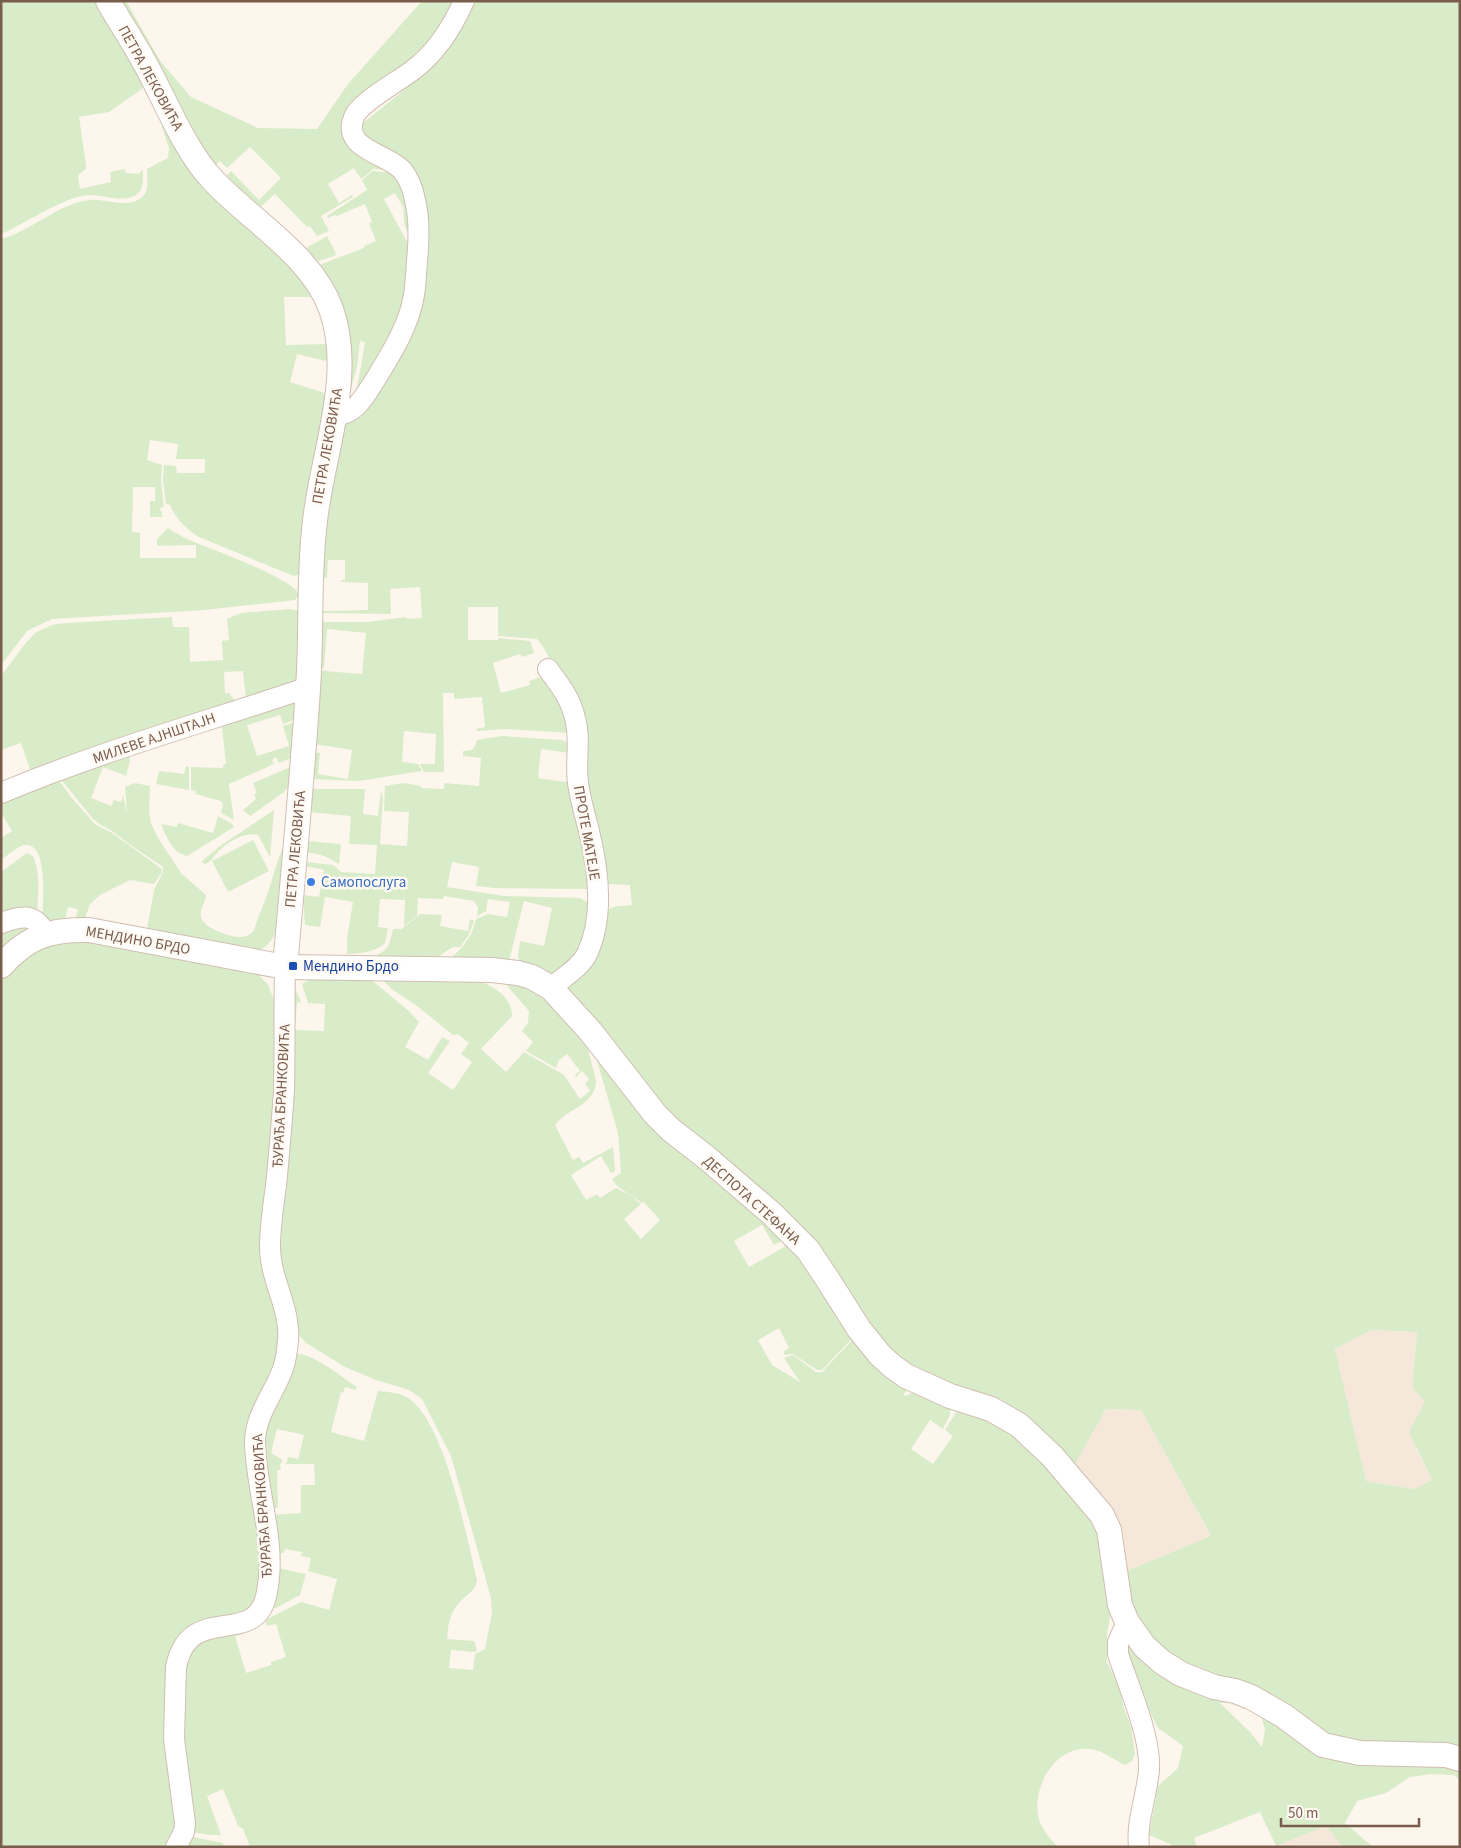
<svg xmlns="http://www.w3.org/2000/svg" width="1461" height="1848" font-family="'Source Sans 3',sans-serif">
  <rect width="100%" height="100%" fill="#fdf6ec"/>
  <g fill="#f5e8da">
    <path d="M1371,1330L1417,1332L1412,1387L1425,1402L1416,1449L1432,1480L1414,1489L1366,1481L1335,1349Z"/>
    <path d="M1106,1409L1141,1410L1211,1537L1122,1573L1073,1468Z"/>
    <path d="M1326,1826L1343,1847L1276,1846Z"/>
  </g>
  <g fill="#d8ecc9" fill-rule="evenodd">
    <path d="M1,1H98L144,84L142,89L109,112L79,117L86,165V169L78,175L80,189L111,182L110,172L125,169L126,173L138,174L143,170C143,179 144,190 136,195C123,203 104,195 90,195C64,196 25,224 1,234Z"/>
    <path d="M117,1H126L161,62L191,97L258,128L317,129L348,84L422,1H457L437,35L348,119L397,171L373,169L369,173L361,179L354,168L328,184L339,203L352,195L353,197L321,216L329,231L317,236L310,226L307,227L275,194L257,210L223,179L231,171L259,200L281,178L250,147L227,168L220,161L215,166L218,174Z"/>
    <path d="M476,1H1460V1780L1454,1775L1432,1774L1410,1777L1386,1793L1357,1801L1345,1823L1373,1847H1343L1326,1826L1276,1846L1260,1812L1194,1838L1197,1847H1171L1172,1845L1149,1835L1158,1786L1178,1768L1183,1746L1158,1728L1133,1678L1127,1649L1130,1593L1122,1573L1211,1536L1141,1410L1106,1409L1073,1468L1016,1417L985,1404L951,1393L927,1383L891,1360L866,1332L831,1273L801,1235L752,1189L718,1159L666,1118L645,1097L568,997L564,983C575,973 585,966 591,951C595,941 600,914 609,909C615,905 625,906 632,905L630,885L605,884C597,875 599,859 596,847C591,825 582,803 581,780C581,765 582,750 581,735C580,708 566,687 553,665C548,657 544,646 537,639L498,636V607H468V640H498V638L530,641L534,653L522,657L520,654L493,663L501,693L530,685L529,681L546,675C562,688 572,710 573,731L571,733L505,729L477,731L476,729L485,727L482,697L454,699V693H443L444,772H424L420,764H435L436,734L404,731L402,762L418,764L422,771L359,781L310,779L313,752L320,753L318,774L348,779L352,750L314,744L318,675L325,669V671L362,674L366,633L327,629L324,667L318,672L319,622H368L406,617L407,619L422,618L420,587L390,589L391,614L322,613L323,611L368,610V583L341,582V580H345V560H328L327,578L320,577L324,519L339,440L345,425L374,388L393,357L410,320L418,287L422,223L416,188L414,181L402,164L395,158L377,150L384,147L368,138L362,130L363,123L409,86L442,55L451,44ZM1371,1330L1417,1332L1412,1387L1425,1402L1409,1432L1432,1480L1414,1489L1366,1481L1335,1349ZM1251,1701L1258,1704L1265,1730L1262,1747L1251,1733L1220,1703ZM1262,1706L1302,1722L1334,1751Z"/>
    <path d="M165,122L295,270L315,297H284L286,345L329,344L330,362L297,354L290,382L328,394L300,574L294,576L286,573L199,537C185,528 177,520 170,505L166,504L163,480L164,465L176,466L177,473H205V459H176L178,444L150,440L147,460L162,465L161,480L164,507L160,508L163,517H150V501H155V487H133L132,532L140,533V558H196V545L157,546V539L168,528C173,531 179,535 185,538C204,547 295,578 299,595L295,600L204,610L52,619L27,631L1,665V239C32,231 57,204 89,200C105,198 127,209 141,198C150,191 147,179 147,169L168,158L169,148L162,127Z"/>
    <path d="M373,171L398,173L404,181L411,240L404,224L403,207L395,193L384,199L414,255L408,307L353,404L360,372L365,342L360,341L357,367L347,402L319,265L364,248V246L376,241L369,223L372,222L365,204L337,216L335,215L328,218L327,216L367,190L362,180Z"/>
    <path d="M327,236L336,254L334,256L316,262L306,248Z"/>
    <path d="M290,609L299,611V681L246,699L243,671L224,672L225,693H229L235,701L32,775L21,743L1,750V676L24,645L35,633L52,625L66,623L172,617L173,627H189L190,662L223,660L222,641L229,640L227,619L241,613Z"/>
    <path d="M297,697V719L283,724L280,715L247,725L257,756L289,746L283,726L297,722L294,757L279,763L276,757L272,760L274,764L229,784L234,820L221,813L223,804L221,801L195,794L196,791L191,790V767L223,768V765L226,764L221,719Z"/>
    <path d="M502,736L562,740L568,743L573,779L566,777L569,753L541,749L538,778L565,782L568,780L574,781L588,841V889L494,888L476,886L479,867L452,862L447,887L504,896L580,898L591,904L592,915L573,965L549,976L523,966L518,957L520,941L544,946L552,908L524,901L509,961L443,965C458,953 472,939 476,919L488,914L507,917L510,902L488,899L486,911L477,916L478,907L474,901L444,896L443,899L418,898L417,916L404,926L405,900L380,899L378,927L388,928L385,943C375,953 360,953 347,954V938L353,902L325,897L320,927L305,925L303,895L319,897L324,870L305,866L306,862L333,865L341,872L375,874L377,845L349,844L351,816L308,812L310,789H365L363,814L378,816L381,790L383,798L380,844L407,846L409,812L384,811L385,786L403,783L421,786V788L444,789V783L479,786L481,758L463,756V751C472,751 475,749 477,740Z"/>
    <path d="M127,754L130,756V760L126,776L103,767L91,798L111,806L114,800L121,802L123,795L127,813L125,787L135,783L150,786L149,812L151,823L158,838L181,873L206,895C206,902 199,909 201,917C204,929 232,938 243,937C247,936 250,934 253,932L268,892L279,857L284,846L278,925C274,938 268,949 254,952L146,934L154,890L163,872V867L129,844L112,831L101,825L93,819L63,782L55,778Z"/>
    <path d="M186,766L189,767V790L156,784L159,771L184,774Z"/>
    <path d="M293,766L289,786L284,792L250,816L243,810L256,799L254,794L257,793L253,783Z"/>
    <path d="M55,780L61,783L71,797L95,824L112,833L162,869V872L154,884L130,880L100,895L90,904L84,921L75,922L78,909L68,907L65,920H47L43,917C42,903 50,836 21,846C14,849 7,856 1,860V838L12,831L1,813V797Z"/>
    <path d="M274,810L270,857L258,835C245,831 227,842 218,852C213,857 211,863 204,864L202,861L220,846Z"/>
    <path d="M218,816L232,824L234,827L187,856C171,852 167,837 161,824L177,827L178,823L213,833Z"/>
    <path d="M253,840L269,871L228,892L212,861Z"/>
    <path d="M307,841L341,844L339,864L322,855L306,852Z"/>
    <path d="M27,853L33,856C41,874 38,895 37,914L1,918V892L3,891L1,886V872Z"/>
    <path d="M420,914L442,915L440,926L468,931L470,919L474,921L468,936L460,947H453L433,960L371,957C389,951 389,946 393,929H402Z"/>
    <path d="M1,926L32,928L1,953Z"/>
    <path d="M69,938L246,970L259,975L268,985L278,1010L275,1158L284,1341L261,1405L265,1545L253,1611L187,1634L181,1807L172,1847H1V979L16,962L25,955Z"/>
    <path d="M319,974L368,977L410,1012L419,1022L405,1047L428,1060L442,1037L450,1041L428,1073L453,1090L472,1062L461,1054L469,1043L458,1034L453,1035L417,1006L393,990L377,975L473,979C490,984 512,995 512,1016L481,1049L506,1072L524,1052L564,1075L580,1099L590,1091L585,1084L589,1079L582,1071L576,1077L575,1075L580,1071L567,1054L559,1060L556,1068L526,1051L533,1042L522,1031L528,1023L529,1011L508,987L506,981L535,985L585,1038L596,1080C596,1105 568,1108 555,1125L573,1160L579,1157L583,1163L613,1147L615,1171L611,1173L601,1156L571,1175L586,1200L597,1194L600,1198L616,1188L630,1195L641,1204L624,1219L641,1239L660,1220L644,1202L642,1203L617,1186L612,1179L621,1173L618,1133L592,1044L789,1237L774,1245L762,1225L734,1241L749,1267L793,1242L856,1334L822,1370H817L793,1354L785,1355L783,1352L789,1348L779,1328L758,1340L772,1365L800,1382L784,1358L793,1355L816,1372H822L857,1335L913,1386L903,1394L905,1396L921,1390L950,1407V1415L943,1429L930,1420L911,1449L933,1464L953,1436L945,1430L958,1409L1007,1423L1097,1519L1113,1601L1107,1634V1662L1119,1687L1124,1708L1131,1726L1135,1754L1132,1761L1125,1765C1114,1760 1102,1750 1090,1749C1057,1745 1033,1784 1038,1815C1040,1827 1049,1838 1058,1847H250L243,1829L238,1826L223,1789L207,1796L221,1835H209L193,1832L177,1714L189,1644L242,1629L243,1634L235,1636L246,1673L271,1665V1662L286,1657L276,1624L267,1626L265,1620L301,1602L329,1610L337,1579L308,1571L311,1558L301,1556L302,1552L285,1549L284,1553H281L278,1568L306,1574L300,1595L276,1608H269V1515L301,1513V1485H315L314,1464H286L288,1457L298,1459L304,1435L277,1429L271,1453L283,1460L280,1465L281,1470H277L278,1506L277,1508H269L259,1441L296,1354C312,1352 343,1378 357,1387L356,1390L345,1387L343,1393L341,1392L331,1432L364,1441L378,1391C390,1392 402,1393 411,1400C445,1426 467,1538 477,1580C475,1591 470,1592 463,1599C450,1610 448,1623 447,1639L474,1641L477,1650L475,1652L451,1650L449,1668L473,1670L475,1654L485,1649L492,1612L491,1598L451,1456L422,1399L409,1390L376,1380L345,1367L306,1343L297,1333L278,1269L290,993L295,988L301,1002L297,1003L295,1030L324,1031L325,1004L308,1003L302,984Z"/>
    <path d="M188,1836L223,1843L224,1847H181Z"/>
  </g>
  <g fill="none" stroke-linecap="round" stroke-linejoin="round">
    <g stroke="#d1beb0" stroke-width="22">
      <g id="minor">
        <path d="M335,415C355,415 365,396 375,380C391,354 409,326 414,295C416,283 416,272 417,261C419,241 420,220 415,200C413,190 409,178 402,170C386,153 341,149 354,117C360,102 399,81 413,70C437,52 452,28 464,1"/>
        <path d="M548,669C559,684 571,699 575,718C581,739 575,761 578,783C580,798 584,812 588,827C598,866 605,916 587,954C579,969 563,977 551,988"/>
        <path d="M1,793C101,751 206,722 309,687"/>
        <path d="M1,923C21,916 34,912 45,933"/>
        <path d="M1127,1622L1118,1642V1654C1129,1688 1151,1736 1149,1770C1147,1796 1136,1821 1139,1847"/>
        <path d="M176,1847L184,1832L185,1823L174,1739L176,1667C190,1599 257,1651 267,1592C277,1542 256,1492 255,1442C255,1416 273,1395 282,1371C286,1362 287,1351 288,1341C291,1308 270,1280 270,1247C270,1227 273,1207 276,1186C279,1155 282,1122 284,1090C285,1049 284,1008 285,967"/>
      </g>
    </g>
    <g stroke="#d1beb0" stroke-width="26">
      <g id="tertiary">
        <path d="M108,1C121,24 136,46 148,69C166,102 185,150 211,178C249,220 311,254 331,309C355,375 322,455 315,521C308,577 312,633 308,689C302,782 293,875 285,967"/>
        <path d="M1,966C28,936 50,929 89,930L285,967L492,970L518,973L532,977L551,988L591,1032L655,1114L671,1130L707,1158L771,1213L808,1250L828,1280L859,1329L880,1355L892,1366L906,1376L950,1396L991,1409L1019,1425L1052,1456L1102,1515L1109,1530L1120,1605L1127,1622L1145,1647L1162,1662L1181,1674L1214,1687L1235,1691L1251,1697L1284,1716L1323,1745L1360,1753L1446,1755L1460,1759"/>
      </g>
    </g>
    <use href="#minor" stroke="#fff" stroke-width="20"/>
    <use href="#tertiary" stroke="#fff" stroke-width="24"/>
  </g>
  <circle fill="#3f7fe0" stroke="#fffaf3" stroke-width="2" cx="311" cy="882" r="5"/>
  <rect fill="#1a4fb4" stroke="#fffaf3" stroke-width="2" x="288" y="961" width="10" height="10" rx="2.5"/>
  <g text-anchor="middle" stroke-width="5" stroke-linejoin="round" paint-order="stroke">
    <g font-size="15" fill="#7a5c4d" stroke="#fffaf3">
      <text transform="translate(151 78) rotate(61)" y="5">ПЕТРА ЛЕКОВИЋА</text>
      <text transform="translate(327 446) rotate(-80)" y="5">ПЕТРА ЛЕКОВИЋА</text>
      <text transform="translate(154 738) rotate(-19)" y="5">МИЛЕВЕ АЈНШТАЈН</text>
      <text transform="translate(587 833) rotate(80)" y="5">ПРОТЕ МАТЕЈЕ</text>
      <text transform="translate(295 849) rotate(-85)" y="5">ПЕТРА ЛЕКОВИЋА</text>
      <text transform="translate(138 940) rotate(10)" y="5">МЕНДИНО БРДО</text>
      <text transform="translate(281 1096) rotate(-87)" y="5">ЂУРАЂА БРАНКОВИЋА</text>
      <text transform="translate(752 1200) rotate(42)" y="5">ДЕСПОТА СТЕФАНА</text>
      <text transform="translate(262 1506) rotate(-94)" y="5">ЂУРАЂА БРАНКОВИЋА</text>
    </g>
    <g font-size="15" fill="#366cbe" stroke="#fffaf3" text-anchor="start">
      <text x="321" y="887">Самопослуга</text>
    </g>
    <g font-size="15" fill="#164399" stroke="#fffaf3" text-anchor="start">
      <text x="303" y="971">Мендино Брдо</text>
    </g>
  </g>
  <rect width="1461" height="1848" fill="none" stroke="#7a5c4d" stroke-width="5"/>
  <path d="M1281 1818v8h138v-8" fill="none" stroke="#7a5c4d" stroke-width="2.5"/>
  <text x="1288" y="1818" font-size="15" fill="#7a5c4d" stroke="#fffaf3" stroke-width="4" paint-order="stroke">50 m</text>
</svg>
